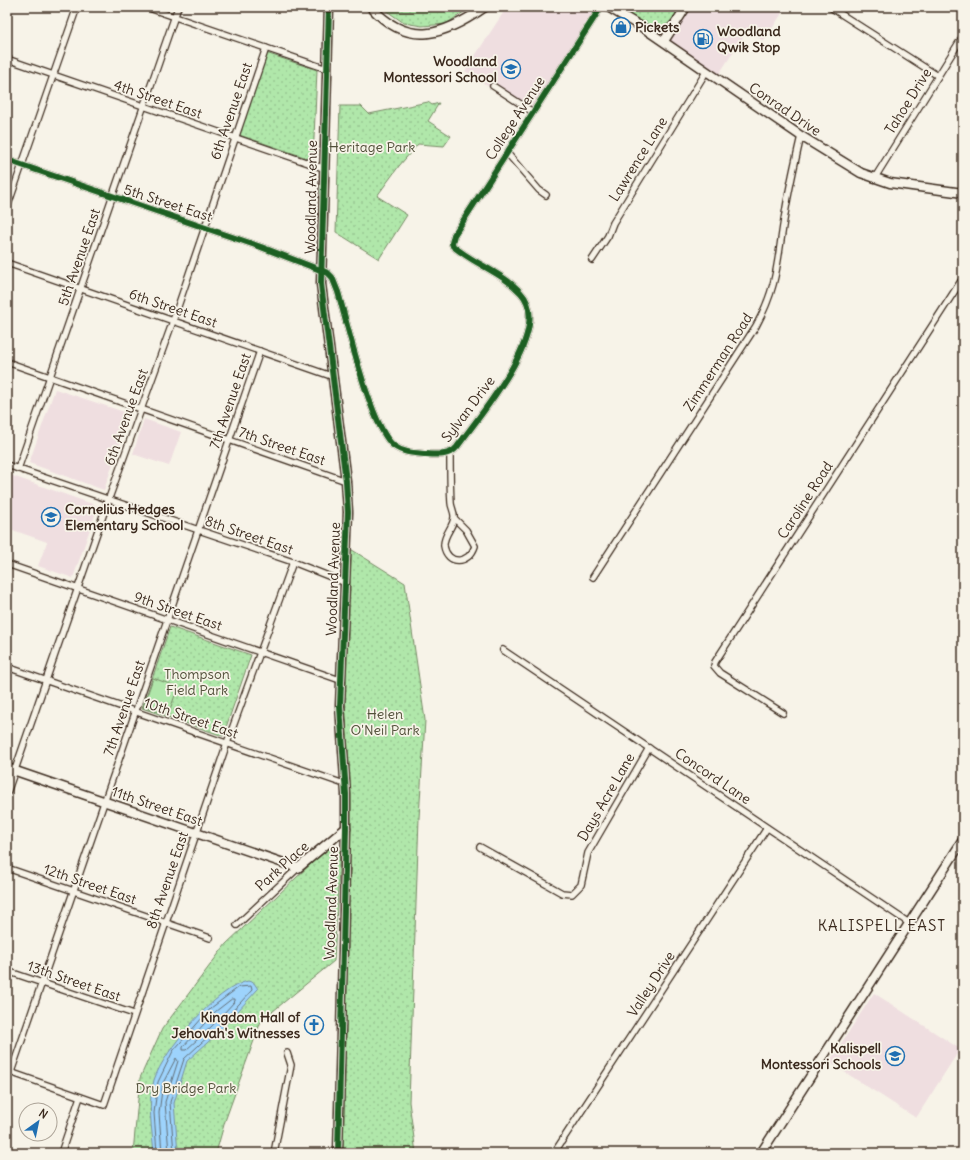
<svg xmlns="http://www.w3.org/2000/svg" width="970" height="1160" font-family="Delius,sans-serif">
  <defs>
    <pattern id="green-dots" width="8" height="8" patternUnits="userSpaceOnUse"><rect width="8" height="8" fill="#b0e7aa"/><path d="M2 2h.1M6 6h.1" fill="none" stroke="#98c692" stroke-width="1.8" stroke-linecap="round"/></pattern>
  </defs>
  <rect width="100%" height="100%" fill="#f7f3e8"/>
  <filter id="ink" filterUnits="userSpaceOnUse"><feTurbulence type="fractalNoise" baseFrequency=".025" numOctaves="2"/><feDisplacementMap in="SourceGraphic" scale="8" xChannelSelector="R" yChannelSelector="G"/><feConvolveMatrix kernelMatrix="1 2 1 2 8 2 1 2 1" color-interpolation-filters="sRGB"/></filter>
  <g filter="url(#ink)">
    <g fill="#efdee0">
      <path d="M507,7H585L602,11L564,71L558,68L528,113L465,71Z"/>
      <path d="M690,7H786L764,41L747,31L719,74L668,41Z"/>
      <path d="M55,389L130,414L104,490L29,463Z"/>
      <path d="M144,419L181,432L169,466L133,454Z"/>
      <path d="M7,474L98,506L73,578L38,566L47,542L7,528Z"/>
      <path d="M874,993L960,1049L916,1118L829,1062Z"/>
    </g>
    <g fill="url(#green-dots)" stroke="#768864">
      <path d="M381,7H471L446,24L422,26L404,23Z"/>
      <path d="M617,7H681C677,13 673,20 667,24C655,35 629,13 617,7Z"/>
      <path d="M266,53L317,70L313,160L239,135Z"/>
      <path d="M428,102L432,105L439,103L428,121L451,136L444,146L418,144L399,166L377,196L407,215L379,259L336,232L340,106H361L369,114Z"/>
      <path d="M349,548L405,583L425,720L419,818L409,1102L416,1153H342L349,776L344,683Z"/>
      <path d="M170,627L251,655L223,736L142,708Z"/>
      <path d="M332,844L340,850L334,961L261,1021L225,1121L216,1153H133L140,1078L162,1029L226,944Z"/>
    </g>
    <path fill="#b0e7aa" stroke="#768864" d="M153,678L178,687L168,715L143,707Z"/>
    <path fill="#9dd3fc" stroke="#768fa3" d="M248,981L254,983L258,989L217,1034L187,1061L174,1103L178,1153H154C152,1129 147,1104 154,1080C164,1050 217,987 248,981Z"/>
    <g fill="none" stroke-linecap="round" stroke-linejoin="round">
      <g stroke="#626e77" stroke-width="1">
        <path d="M232,999H235V1001L211,1027L186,1050H183V1047L215,1012Z"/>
        <path d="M157,1153L154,1113L158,1082L173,1051L211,1008L239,987L251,986L252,990L214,1031L184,1059L170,1102L174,1153"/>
        <path d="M162,1153L159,1113L163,1083L176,1058L178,1061L165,1102L169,1153"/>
      </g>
      <g stroke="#3b2a1e" stroke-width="8">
        <g id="street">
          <path d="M146,7L327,69"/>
          <path d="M830,7L938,76"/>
          <path d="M7,59L323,168"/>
          <path d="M493,86L533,112"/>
          <path d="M507,153L539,190L546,195"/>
          <path d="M7,160L261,247L328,273L332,277L338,292C347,323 371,429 394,446C403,453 415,453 426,454C437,455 450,456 457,447C479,416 555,329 521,293C503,273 474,264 453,246L452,243L454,235L601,7"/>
          <path d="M874,179L963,36"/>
          <path d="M7,208L77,7"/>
          <path d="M592,260L608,236L613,223L706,72"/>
          <path d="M7,263L331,376"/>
          <path d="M7,362L346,481"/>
          <path d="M450,453C450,470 450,486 451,503C451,507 455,513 454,518C453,528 443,535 444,546C447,565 469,565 475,546L466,530L454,518"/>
          <path d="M7,465L293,562L346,583"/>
          <path d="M18,469L178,7"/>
          <path d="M7,564L340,680"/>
          <path d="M593,577L756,326C779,284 777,259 785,214C789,188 795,162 801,136"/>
          <path d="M503,650L909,923"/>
          <path d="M7,667L344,784"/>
          <path d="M783,713L720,673L714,666L715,662L963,278"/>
          <path d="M7,793L108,501L173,321L266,48"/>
          <path d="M480,847L562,893L572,894L581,885L588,853L649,748"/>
          <path d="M7,868L210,938"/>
          <path d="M237,925L298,868"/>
          <path d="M7,971L134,1014"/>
          <path d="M7,1071L104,1105L227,743L293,562"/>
          <path d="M11,1072L260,351"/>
          <path d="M61,1153L80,1097"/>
          <path d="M274,1153L291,1065L287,1053"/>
          <path d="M554,1153L767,828"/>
        </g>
      </g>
      <g stroke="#3b2a1e" stroke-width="11">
        <g id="secondary">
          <path d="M329,7L321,284L346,481L348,512L340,706L346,794V828L338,1153"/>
          <path d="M371,7C409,49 445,35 485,7"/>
          <path d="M608,7L645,29L801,136L861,173L890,183L963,193"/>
          <path d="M664,41L686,7"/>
          <path d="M7,768L298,868L346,828"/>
          <path d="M761,1153L963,840"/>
        </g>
      </g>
      <use href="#street" stroke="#f7f3e8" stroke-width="5.5"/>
      <use href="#secondary" stroke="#f7f3e8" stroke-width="8"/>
      <g stroke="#f7f3e8" stroke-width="8">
        <g id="cycleway">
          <path d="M329,7L321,284L346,481L348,512L340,706L346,794V828L338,1153"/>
          <path d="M7,160L261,247L328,273L332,277L338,292C347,323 371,429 394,446C403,453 415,453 426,454C437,455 450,456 457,447C479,416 555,329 521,293C503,273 474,264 453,246L452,243L454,235L601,7"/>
        </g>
      </g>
      <use href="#cycleway" stroke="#1b5e20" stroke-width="6"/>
    </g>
  </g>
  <defs>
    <g id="shop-ring" transform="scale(1)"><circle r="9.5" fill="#f7f3e8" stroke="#1f6fb2" stroke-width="1.5"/><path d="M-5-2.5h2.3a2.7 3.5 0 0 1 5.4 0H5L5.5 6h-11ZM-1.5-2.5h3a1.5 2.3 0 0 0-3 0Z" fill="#1f6fb2"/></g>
    <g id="fuel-ring" transform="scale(1)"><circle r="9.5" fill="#f7f3e8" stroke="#1f6fb2" stroke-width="1.5"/><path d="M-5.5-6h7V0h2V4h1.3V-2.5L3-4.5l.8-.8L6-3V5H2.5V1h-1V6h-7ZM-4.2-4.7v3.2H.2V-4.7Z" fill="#1f6fb2"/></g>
    <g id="school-ring" transform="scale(1)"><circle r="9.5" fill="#f7f3e8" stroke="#1f6fb2" stroke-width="1.5"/><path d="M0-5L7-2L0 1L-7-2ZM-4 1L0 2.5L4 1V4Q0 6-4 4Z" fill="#1f6fb2"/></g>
    <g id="church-ring" transform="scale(1)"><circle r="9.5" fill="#f7f3e8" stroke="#1f6fb2" stroke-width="1.5"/><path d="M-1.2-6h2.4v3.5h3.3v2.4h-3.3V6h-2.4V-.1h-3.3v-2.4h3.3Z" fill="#1f6fb2"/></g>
  </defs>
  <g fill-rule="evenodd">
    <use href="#shop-ring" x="621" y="27"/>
    <use href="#fuel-ring" x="703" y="39"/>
    <use href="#school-ring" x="511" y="69"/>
    <use href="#school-ring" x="51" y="517"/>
    <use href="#church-ring" x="314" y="1025"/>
    <use href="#school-ring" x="895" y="1056"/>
  </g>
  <g text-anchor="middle" stroke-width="3.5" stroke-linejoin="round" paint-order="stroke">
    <g font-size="14" font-weight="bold" fill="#3b2a1e" stroke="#f7f3e8" text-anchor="start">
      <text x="635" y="32">Pickets</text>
      <text x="717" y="36">Woodland<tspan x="717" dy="16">Qwik Stop</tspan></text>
      <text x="497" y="66" text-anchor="end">Woodland<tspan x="497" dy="16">Montessori School</tspan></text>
      <text x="65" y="514">Cornelius Hedges<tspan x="65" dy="16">Elementary School</tspan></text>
      <text x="300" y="1022" text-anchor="end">Kingdom Hall of<tspan x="300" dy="16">Jehovah's Witnesses</tspan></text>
      <text x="881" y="1053" text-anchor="end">Kalispell<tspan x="881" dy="16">Montessori Schools</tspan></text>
    </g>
    <g font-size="14" fill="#3b2a1e" stroke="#f7f3e8">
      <text transform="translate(158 99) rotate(19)" y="5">4th Street East</text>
      <text transform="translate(908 101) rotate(-58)" y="5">Tahoe Drive</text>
      <text transform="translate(785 109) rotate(34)" y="5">Conrad Drive</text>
      <text transform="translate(231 111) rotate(-71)" y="5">6th Avenue East</text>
      <text transform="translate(515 118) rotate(-57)" y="5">College Avenue</text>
      <text transform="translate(638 159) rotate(-58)" y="5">Lawrence Lane</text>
      <text transform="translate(311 197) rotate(-89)" y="5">Woodland Avenue</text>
      <text transform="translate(168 203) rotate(18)" y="5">5th Street East</text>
      <text transform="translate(79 257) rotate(-71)" y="5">5th Avenue East</text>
      <text transform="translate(173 308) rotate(19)" y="5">6th Street East</text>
      <text transform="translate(718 362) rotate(-57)" y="5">Zimmerman Road</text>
      <text transform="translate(230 401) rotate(-71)" y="5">7th Avenue East</text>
      <text transform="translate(468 409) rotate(-53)" y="5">Sylvan Drive</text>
      <text transform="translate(126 417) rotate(-70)" y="5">6th Avenue East</text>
      <text transform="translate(282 446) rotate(19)" y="5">7th Street East</text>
      <text transform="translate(805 500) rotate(-57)" y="5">Caroline Road</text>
      <text transform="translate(249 535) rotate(19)" y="5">8th Street East</text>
      <text transform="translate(333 579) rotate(-88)" y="5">Woodland Avenue</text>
      <text transform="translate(178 611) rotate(19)" y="5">9th Street East</text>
      <text transform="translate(124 708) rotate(-71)" y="5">7th Avenue East</text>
      <text transform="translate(191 718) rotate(19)" y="5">10th Street East</text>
      <text transform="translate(713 776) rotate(34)" y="5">Concord Lane</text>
      <text transform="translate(606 797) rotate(-60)" y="5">Days Acre Lane</text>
      <text transform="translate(157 806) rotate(19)" y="5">11th Street East</text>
      <text transform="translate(282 866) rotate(-42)" y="5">Park Place</text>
      <text transform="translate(167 880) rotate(-71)" y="5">8th Avenue East</text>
      <text transform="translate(90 884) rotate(19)" y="5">12th Street East</text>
      <text transform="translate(331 903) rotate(-88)" y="5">Woodland Avenue</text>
      <text transform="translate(74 981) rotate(19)" y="5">13th Street East</text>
      <text transform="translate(651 984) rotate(-57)" y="5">Valley Drive</text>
    </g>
    <g font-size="14" fill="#52503a" stroke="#f7f3e8">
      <text x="372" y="152">Heritage Park</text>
      <text x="197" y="679">Thompson<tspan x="197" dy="16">Field Park</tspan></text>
      <text x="385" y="719">Helen<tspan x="385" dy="16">O'Neil Park</tspan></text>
      <text x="186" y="1093">Dry Bridge Park</text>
    </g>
    <g font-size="15" letter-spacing="1" fill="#3b2a1e" stroke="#f7f3e8">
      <text x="882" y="931">KALISPELL EAST</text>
    </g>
  </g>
  <rect width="970" height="1160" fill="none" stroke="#f7f3e8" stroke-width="24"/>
  <rect x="12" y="12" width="946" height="1136" fill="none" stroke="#3b2a1e" stroke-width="1.5" filter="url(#ink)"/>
  <g transform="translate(38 1122) rotate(33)"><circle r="19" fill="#f7f3e8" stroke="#aca397"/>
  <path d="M0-3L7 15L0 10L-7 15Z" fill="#1f6fb2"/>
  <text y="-6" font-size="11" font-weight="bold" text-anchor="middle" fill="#3b2a1e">N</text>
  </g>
</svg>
